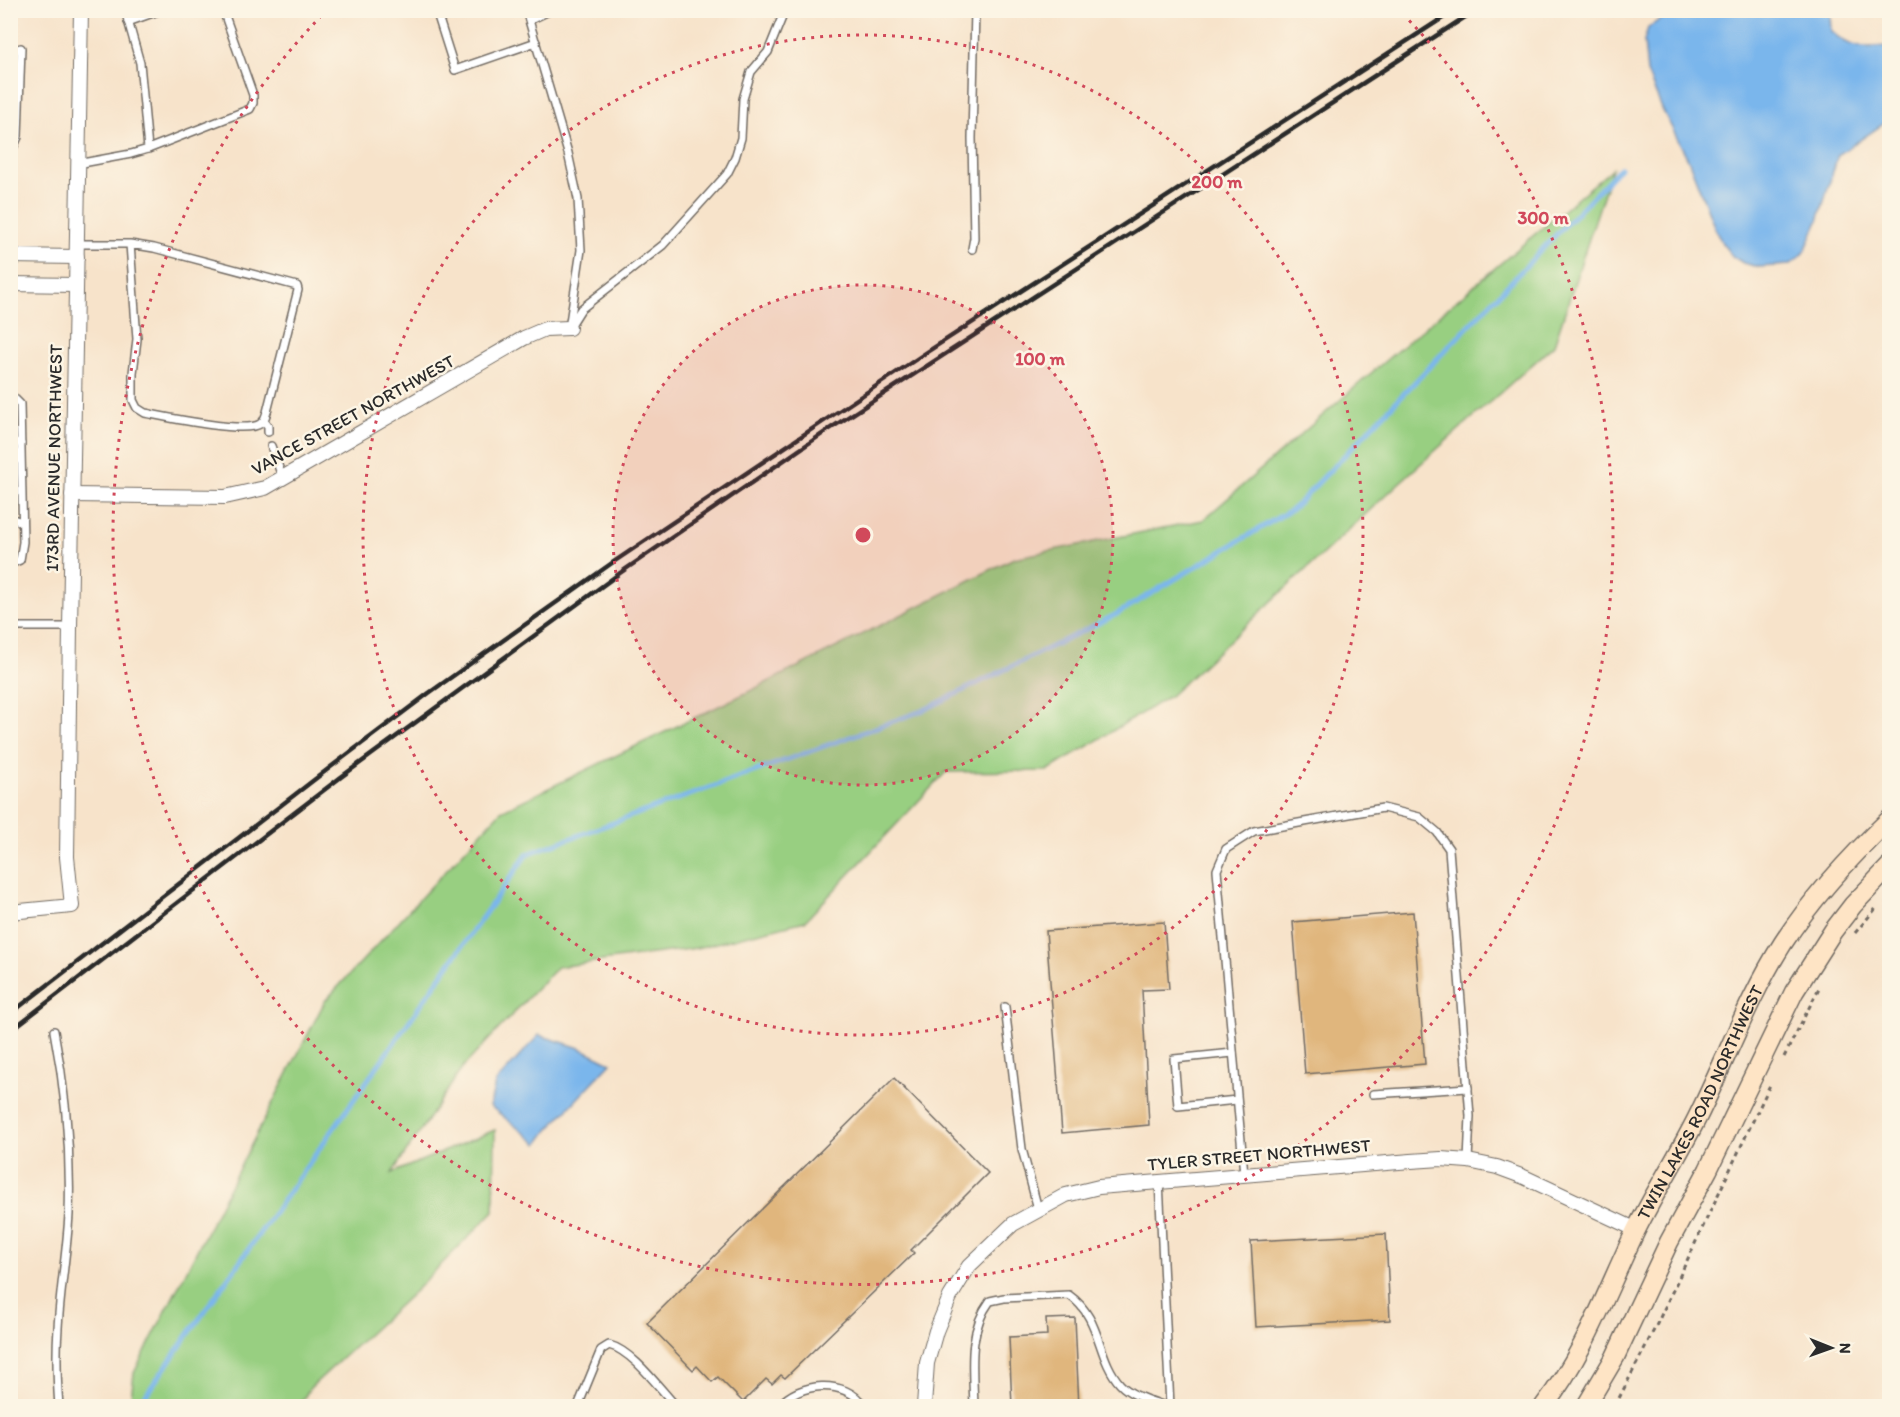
<svg xmlns="http://www.w3.org/2000/svg" width="1900" height="1417" font-family="Itim,sans-serif">
  <rect width="100%" height="100%" fill="#fcf5e5"/>
  <filter id="ink" filterUnits="userSpaceOnUse"><feTurbulence type="fractalNoise" baseFrequency=".0167" numOctaves="2"/><feDisplacementMap in="SourceGraphic" scale="12" xChannelSelector="R" yChannelSelector="G"/><feConvolveMatrix kernelMatrix="1 2 1 2 8 2 1 2 1" color-interpolation-filters="sRGB"/></filter>
  <filter id="wash" filterUnits="userSpaceOnUse"><feTurbulence type="fractalNoise" baseFrequency=".008" numOctaves="4" result="noise"/><feDisplacementMap in="SourceGraphic" scale="24" xChannelSelector="R" yChannelSelector="G"/><feGaussianBlur stdDeviation="1.35" result="paint"/><feColorMatrix in="noise" values="0 0 0 0 0 0 0 0 0 0 0 0 0 0 0 0 0 1.4 0 .05"/><feComposite in="paint" operator="in"/></filter>
  <g filter="url(#wash)">
    <rect width="100%" height="100%" fill="#f7e3ca"/>
    <path fill="#98cf81" stroke="#627d56" stroke-width="1.5" d="M1612,169L1554,345L1398,484L1170,696L1047,771L946,772L805,921L697,948L557,967L463,1067L392,1173L495,1130L494,1211L417,1289L310,1388L299,1406H130L134,1373L325,1001L501,811L746,693L1014,558L1203,520L1378,367Z"/>
    <g fill="#7ab6ec" stroke="#52708c" stroke-width="1.5">
      <path d="M1833,10L1830,15L1831,31C1851,50 1863,48 1889,46V120L1838,155L1818,221L1804,253L1790,265L1759,267L1743,263L1732,256L1722,243L1714,226L1688,159L1663,111L1647,72L1644,41L1648,28L1672,11Z"/>
      <path d="M539,1035L580,1048L611,1063L548,1130L538,1144L490,1106L495,1083Z"/>
    </g>
    <g fill="none" stroke-linecap="round" stroke-linejoin="round">
      <path stroke="#7ab6ec" stroke-width="5" d="M138,1406L527,854L924,710L1115,615L1294,508L1620,168"/>
    </g>
    <g id="blocks">
      <g fill="#e0b67d">
        <path d="M1413,912L1425,1064L1305,1074L1293,922Z"/>
        <path d="M1164,922L1169,989L1142,990L1149,1125L1062,1133L1046,931Z"/>
        <path d="M894,1078L988,1173L911,1250L914,1253L785,1378L781,1375L772,1384L766,1379L743,1402L718,1377L712,1382L697,1366L693,1370L647,1323Z"/>
        <path d="M1386,1234L1390,1320L1256,1327L1251,1241Z"/>
        <path d="M1075,1318L1079,1407H1012L1009,1337L1047,1335L1046,1319Z"/>
      </g>
    </g>
  </g>
  <g filter="url(#ink)">
    <use href="#blocks" fill-opacity="0" stroke="#726b63" stroke-width="1.5"/>
    <g fill="none" stroke-linecap="round" stroke-linejoin="round">
      <g stroke="#726b63" stroke-width="10">
        <g id="lane">
          <path d="M436,10L455,70L536,42"/>
          <path d="M526,10L568,153L578,199L581,250L570,322"/>
          <path d="M530,20L551,10"/>
          <path d="M128,22L161,10"/>
          <path d="M10,51L21,48L18,137L13,148L10,149"/>
          <path d="M148,149L250,109L253,103V95L223,10"/>
          <path d="M77,164L131,154L148,149L140,63L125,10"/>
          <path d="M76,244H130L154,248L297,286L298,290L267,412C265,417 265,421 260,424C244,434 166,417 145,413L137,408L133,400V373L137,339L130,244"/>
          <path d="M972,249L974,238L972,138L975,10"/>
          <path d="M569,328L581,309L663,245L727,174L735,158L741,138L743,99L751,72L768,52L785,10"/>
          <path d="M10,394L20,404L23,542L20,560L10,564"/>
          <path d="M264,421L268,426V432"/>
          <path d="M10,440L21,444"/>
          <path d="M271,446L283,479"/>
          <path d="M10,518L22,522"/>
          <path d="M10,627H70"/>
          <path d="M1005,1007L1022,1149L1038,1209"/>
          <path d="M54,1031C66,1092 71,1153 69,1214C67,1252 60,1290 58,1328C56,1355 57,1381 59,1406"/>
          <path d="M1233,1053L1174,1059L1178,1106L1237,1100"/>
          <path d="M1373,1094L1468,1088"/>
          <path d="M1244,1174L1217,870L1226,849L1254,831L1383,808L1419,817L1437,832L1449,849L1470,1116L1468,1161"/>
          <path d="M1159,1181L1170,1406"/>
          <path d="M578,1406L601,1350L609,1345C633,1351 659,1388 676,1406"/>
          <path d="M779,1406C799,1382 845,1378 864,1406"/>
          <path d="M974,1406C973,1370 967,1332 990,1301L1004,1298L1069,1295C1102,1318 1096,1357 1120,1384C1131,1396 1151,1401 1166,1406"/>
        </g>
      </g>
      <g stroke="#726b63" stroke-width="16">
        <g id="street">
          <path d="M10,256L77,257"/>
          <path d="M10,284L75,285"/>
          <path d="M72,495L225,497L265,488L524,338L545,329L569,328"/>
          <path d="M10,912L72,906L67,857L70,627L81,10"/>
          <path d="M924,1406L927,1363L936,1331L950,1297L969,1266L1013,1224L1066,1195L1099,1187L1411,1161L1441,1159L1468,1161L1497,1167L1524,1177L1637,1230"/>
        </g>
      </g>
      <g stroke="#726b63" stroke-width="21">
        <g id="secondary">
          <path id="s1" d="M1544,1406C1585,1353 1607,1290 1636,1230C1655,1192 1678,1156 1697,1118C1726,1060 1748,998 1783,943C1813,897 1850,857 1890,819"/>
          <path d="M1586,1406L1615,1357L1669,1242L1708,1170L1794,992L1833,931L1853,905L1890,866"/>
        </g>
      </g>
      <g stroke="#726b63" stroke-width="3" stroke-dasharray="4.5 4.5" stroke-linecap="butt">
        <path d="M1855,933L1878,906"/>
        <path d="M1784,1057L1819,988"/>
        <path d="M1615,1406L1656,1326L1770,1085"/>
      </g>
      <use href="#lane" stroke="#fff" stroke-width="7"/>
      <use href="#street" stroke="#fff" stroke-width="14"/>
      <use href="#secondary" stroke="#fee4c5" stroke-width="18"/>
      <g stroke="#2b2b2b" stroke-width="4.5">
        <path d="M10,1014L332,766L429,693L612,563L927,352L1455,10"/>
        <path d="M10,1031L341,777L620,573L828,430L1476,10"/>
      </g>
    </g>
  </g>
  <circle cx="863" cy="535" r="250" fill="#d1495b" fill-opacity=".12"/>
  <g fill="none" stroke="#d1495b" stroke-width="3" stroke-dasharray="3 6">
    <circle cx="863" cy="535" r="250"/>
    <circle cx="863" cy="535" r="500"/>
    <path d="M1403 14A750 750 0 1 1 323 14"/>
  </g>
  <g text-anchor="middle" stroke-width="5" stroke-linejoin="round" paint-order="stroke">
    <g font-size="18" fill="#2b2b2b" stroke="#fcf5e5">
      <text transform="translate(353 415) rotate(-29)" y="6">VANCE STREET NORTHWEST</text>
      <text transform="translate(54 458) rotate(-89)" y="6">173RD AVENUE NORTHWEST</text>
      <text dy="6" stroke="none"><textPath href="#s1" startOffset="342">TWIN LAKES ROAD NORTHWEST</textPath></text>
      <text transform="translate(1259 1155) rotate(-5)" y="6">TYLER STREET NORTHWEST</text>
    </g>
  </g>
  <circle cx="863" cy="535" r="9" fill="#d1495b" stroke="#fcf5e5" stroke-width="3"/>
  <g font-size="18" text-anchor="middle" font-weight="bold" fill="#d1495b" stroke="#fcf5e5" stroke-width="5" stroke-linejoin="round" paint-order="stroke">
    <text x="1217" y="188">200 m</text>
    <text x="1543" y="224">300 m</text>
    <text x="1040" y="365">100 m</text>
  </g>
  <rect width="1900" height="1417" fill="none" stroke="#fcf5e5" stroke-width="36"/>
  <g transform="translate(1831 1348) rotate(91)" stroke="#fcf5e5" stroke-width="4.5" paint-order="stroke">
  <path d="M0-4.5L10 22L0 15L-10 22Z" fill="#2b2b2b"/>
  <text y="-9" font-size="16" font-weight="bold" text-anchor="middle" fill="#2b2b2b">N</text>
  </g>
</svg>
